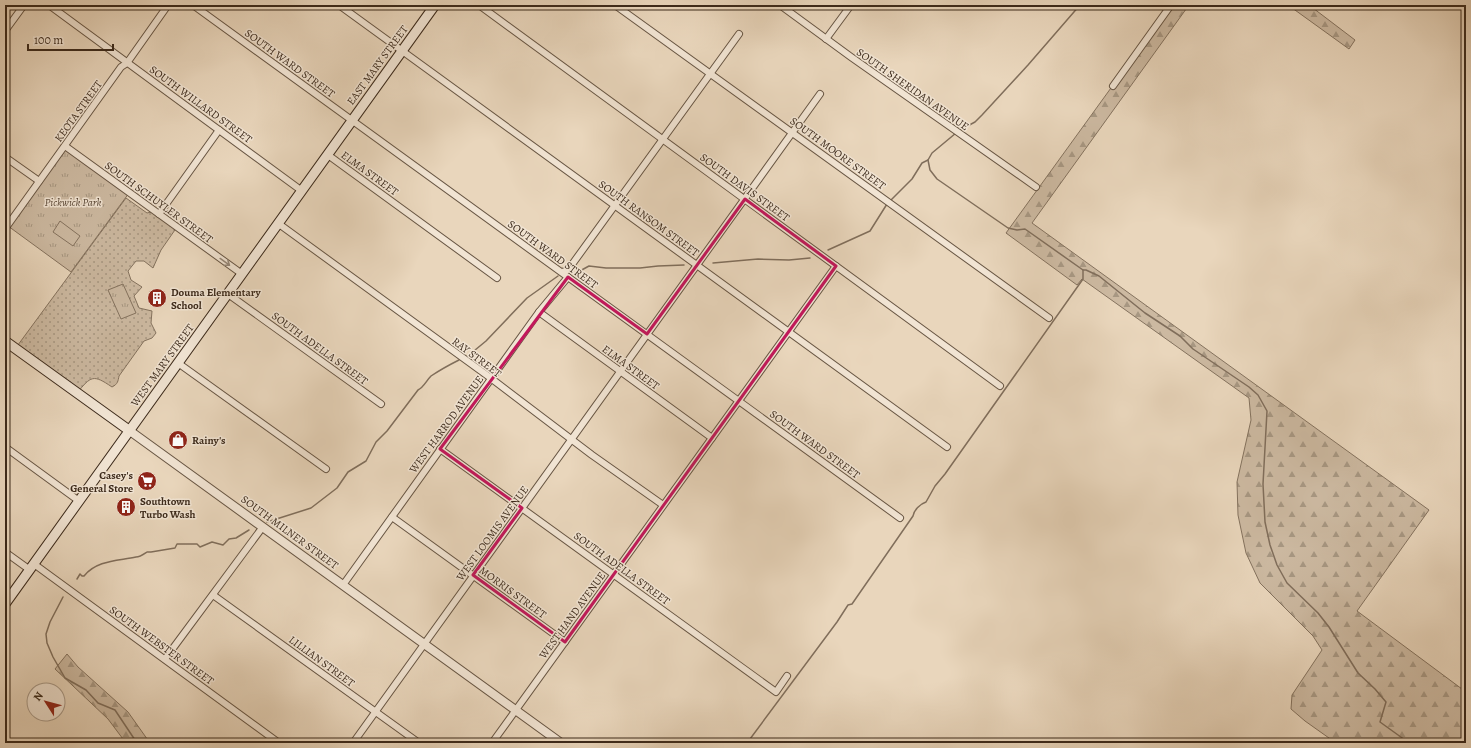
<svg xmlns="http://www.w3.org/2000/svg" width="1471" height="748" font-family="Alegreya,serif">
  <defs>
    <pattern id="grass-dots" width="8" height="8" patternUnits="userSpaceOnUse"><rect width="8" height="8" fill="#ccb9a1"/><path d="M2 2h.1M6 6h.1" fill="none" stroke="#a79782" stroke-width="1.8" stroke-linecap="round"/></pattern>
    <pattern id="forest-firs" width="22" height="20" patternUnits="userSpaceOnUse"><rect width="22" height="20" fill="#ccb9a1"/><path d="M5 1l3.5 6h-7zM16 11l3.5 6h-7z" fill="#a79782"/></pattern>
    <pattern id="park-tufts" width="24" height="20" patternUnits="userSpaceOnUse"><rect width="24" height="20" fill="#ccb9a1"/><path d="M3 7l-1-3M5 7V3M7 7l1-3M15 17l-1-3M17 17v-4M19 17l1-3" fill="none" stroke="#a79782"/></pattern>
  </defs>
  <rect width="100%" height="100%" fill="#e9d6bc"/>
  <filter id="stains"><feTurbulence type="fractalNoise" baseFrequency=".005" numOctaves="4"/><feColorMatrix values="0 0 0 0 .2 0 0 0 0 .09 0 0 0 0 .02 0 0 0 .5 -.17"/></filter>
  <radialGradient id="worn" r=".72"><stop offset=".6" stop-color="#630" stop-opacity="0"/><stop offset="1" stop-color="#630" stop-opacity=".3"/></radialGradient>
  <path fill="url(#grass-dots)" stroke="#84725e" d="M126,198L147,213L155,211L177,227L161,250L153,268L144,261H136L128,271L131,280L142,287L134,296L139,308L152,311L151,323L156,333L152,338L144,341L119,376C118,381 118,384 112,387C93,374 91,376 77,393L15,349Z"/>
  <g fill="url(#forest-firs)" stroke="#84725e">
    <path d="M1171,5H1189L1032,223L1429,510L1357,611L1466,692V743H1336L1305,721L1291,709L1292,695L1322,650L1313,636L1260,583L1246,553L1238,515L1237,482L1251,420L1249,398L1082,279L1077,285L1006,233Z"/>
    <path d="M1288,5H1309L1355,40L1349,49Z"/>
    <path d="M67,654L78,667L128,712L150,743H126L108,719L55,669Z"/>
  </g>
  <g fill="url(#park-tufts)" stroke="#84725e">
    <path d="M65,146L129,193L71,272L8,226Z"/>
    <path d="M123,284L136,313L121,319L108,290Z"/>
  </g>
  <path fill="#ccb9a1" stroke="#84725e" d="M60,221L80,236L73,246L53,232Z"/>
  <g fill="none" stroke-linecap="round" stroke-linejoin="round">
    <g stroke="#806e5b" stroke-width="1.5">
      <path d="M958,131L975,122L982,115L1028,65L1080,5"/>
      <path d="M928,160L930,170L937,179L1008,228L1017,230L1025,229L1083,270H1086L1099,276L1145,313L1180,336L1193,349L1249,387L1258,395L1267,411L1263,484L1265,522L1270,545L1277,565L1287,583L1318,613L1329,627L1358,673L1375,689L1386,702L1380,722L1405,740L1406,743"/>
      <path d="M889,202L912,179L922,163L928,160L932,153L956,133"/>
      <path d="M828,250L870,231L887,204"/>
      <path d="M713,263L758,259L789,260L810,258"/>
      <path d="M578,272L589,266L606,268H640L658,266L684,265"/>
      <path d="M469,355L486,341L527,298L558,276"/>
      <path d="M267,522L311,508L337,488L348,472L366,461L376,442L387,431L418,390C424,387 426,381 431,376C440,370 449,365 459,360"/>
      <path d="M77,579L80,574L82,576H84C97,560 118,561 136,557C140,557 144,554 147,552H151L175,548L177,544H197L200,547L212,542L223,545L229,539L236,538L249,530"/>
      <path d="M63,597L50,622L46,634L47,643L53,657L65,678L86,690L98,703L115,710L137,743"/>
      <path d="M747,743L837,622L848,605L852,604L913,516C914,510 920,504 926,502L935,486L945,474L1083,279V270"/>
    </g>
    <g stroke="#675543" stroke-width="8">
      <g id="minor">
        <path d="M49,5L302,191"/>
        <path d="M193,5L900,518"/>
        <path d="M339,5L947,447"/>
        <path d="M479,5L1000,386"/>
        <path d="M615,5L1049,318"/>
        <path d="M780,5L851,57L1036,187"/>
        <path d="M5,31L24,5"/>
        <path d="M826,39L851,5"/>
        <path d="M1113,86L1171,5"/>
        <path d="M65,146L242,274"/>
        <path d="M328,155L497,278"/>
        <path d="M5,157L39,181"/>
        <path d="M159,214L219,130"/>
        <path d="M279,224L488,376L592,455L663,505"/>
        <path d="M5,229L121,67L127,63L168,5"/>
        <path d="M562,272L568,270L739,34"/>
        <path d="M228,294L381,404"/>
        <path d="M539,312L712,438"/>
        <path d="M178,363L326,469"/>
        <path d="M5,447L79,501"/>
        <path d="M440,449L776,692L787,676"/>
        <path d="M392,517L565,642"/>
        <path d="M5,552L30,570"/>
        <path d="M34,564L279,743"/>
        <path d="M343,585L539,312L568,277"/>
        <path d="M213,595L419,743"/>
        <path d="M165,659L262,528"/>
        <path d="M353,743L820,94"/>
        <path d="M492,743L836,266"/>
      </g>
    </g>
    <g stroke="#675543" stroke-width="10">
      <path id="tertiary" d="M130,431L561,743"/>
    </g>
    <g stroke="#3c2a1b" stroke-width="11">
      <g id="secondary">
        <path d="M5,341L130,431"/>
        <path d="M5,604L435,5"/>
      </g>
    </g>
    <use href="#minor" stroke="#f1e4d3" stroke-width="6"/>
    <use href="#tertiary" stroke="#f1e4d3" stroke-width="8"/>
    <use href="#secondary" stroke="#f1e4d3" stroke-width="9"/>
  </g>
  <defs><path id="oneway-shaft" d="M-6 0H5M1.5-3L5.5 0L1.5 3" fill="none" stroke-width="1.6" stroke-linecap="round" stroke-linejoin="round"/></defs>
  <use stroke="#968777" href="#oneway-shaft" transform="translate(225 262) rotate(36)"/>
  <path fill="none" stroke="#c2185b" stroke-width="3" stroke-linejoin="round" d="M745,199L836,266L565,642L473,575L522,508L440,449L568,277L647,334Z"/>
  <defs>
    <g id="building-disc" transform="scale(1)"><circle r="9.5" fill="#8f2418" stroke="#f1e4d3"/><path d="M-4-6H4V6H1V3H-1V6H-4ZM-2.5-4.3h1.7v1.8h-1.7ZM.8-4.3h1.7v1.8H.8ZM-2.5-1h1.7V.8h-1.7ZM.8-1h1.7V.8H.8Z" fill="#fff"/></g>
    <g id="shop-disc" transform="scale(1)"><circle r="9.5" fill="#8f2418" stroke="#f1e4d3"/><path d="M-5-2.5h2.3a2.7 3.5 0 0 1 5.4 0H5L5.5 6h-11ZM-1.5-2.5h3a1.5 2.3 0 0 0-3 0Z" fill="#fff"/></g>
    <g id="supermarket-disc" transform="scale(1)"><circle r="9.5" fill="#8f2418" stroke="#f1e4d3"/><path d="M-6-5.5h2.5l.6 2H6L4.5 2H-2.5L-4.4-4H-6ZM-1.5 3.2a1.3 1.3 0 1 0 .1 0ZM3 3.2a1.3 1.3 0 1 0 .1 0Z" fill="#fff"/></g>
  </defs>
  <g fill-rule="evenodd">
    <use href="#building-disc" x="157" y="298"/>
    <use href="#shop-disc" x="178" y="440"/>
    <use href="#supermarket-disc" x="147" y="481"/>
    <use href="#building-disc" x="126" y="507"/>
  </g>
  <g text-anchor="middle" stroke-width="3" stroke-linejoin="round" paint-order="stroke">
    <g font-size="11" fill="#3c2a1b" stroke="#f1e4d3">
      <text transform="translate(290 63) rotate(36)" y="4">SOUTH WARD STREET</text>
      <text transform="translate(377 65) rotate(-54)" y="4">EAST MARY STREET</text>
      <text transform="translate(913 89) rotate(35)" y="4">SOUTH SHERIDAN AVENUE</text>
      <text transform="translate(201 104) rotate(36)" y="4">SOUTH WILLARD STREET</text>
      <text transform="translate(78 111) rotate(-54)" y="4">KEOTA STREET</text>
      <text transform="translate(838 153) rotate(36)" y="4">SOUTH MOORE STREET</text>
      <text transform="translate(370 173) rotate(36)" y="4">ELMA STREET</text>
      <text transform="translate(745 187) rotate(36)" y="4">SOUTH DAVIS STREET</text>
      <text transform="translate(159 202) rotate(36)" y="4">SOUTH SCHUYLER STREET</text>
      <text transform="translate(649 218) rotate(36)" y="4">SOUTH RANSOM STREET</text>
      <text transform="translate(553 254) rotate(36)" y="4">SOUTH WARD STREET</text>
      <text transform="translate(320 348) rotate(36)" y="4">SOUTH ADELLA STREET</text>
      <text transform="translate(477 357) rotate(37)" y="4">RAY STREET</text>
      <text transform="translate(162 365) rotate(-54)" y="4">WEST MARY STREET</text>
      <text transform="translate(631 367) rotate(36)" y="4">ELMA STREET</text>
      <text transform="translate(446 424) rotate(-54)" y="4">WEST HARROD AVENUE</text>
      <text transform="translate(815 444) rotate(36)" y="4">SOUTH WARD STREET</text>
      <text transform="translate(290 532) rotate(36)" y="4">SOUTH MILNER STREET</text>
      <text transform="translate(492 533) rotate(-54)" y="4">WEST LOOMIS AVENUE</text>
      <text transform="translate(622 568) rotate(36)" y="4">SOUTH ADELLA STREET</text>
      <text transform="translate(513 592) rotate(36)" y="4">MORRIS STREET</text>
      <text transform="translate(572 615) rotate(-54)" y="4">WEST HAND AVENUE</text>
      <text transform="translate(162 645) rotate(36)" y="4">SOUTH WEBSTER STREET</text>
      <text transform="translate(322 661) rotate(36)" y="4">LILLIAN STREET</text>
    </g>
    <g font-size="11" font-style="italic" fill="#594736" stroke="#f1e4d3">
      <text x="73" y="206">Pickwick Park</text>
    </g>
    <g font-size="11" font-weight="bold" fill="#3c2a1b" stroke="#f1e4d3" text-anchor="start">
      <text x="171" y="296">Douma Elementary<tspan x="171" dy="13">School</tspan></text>
      <text x="192" y="444">Rainy's</text>
      <text x="133" y="479" text-anchor="end">Casey's<tspan x="133" dy="13">General Store</tspan></text>
      <text x="140" y="505">Southtown<tspan x="140" dy="13">Turbo Wash</tspan></text>
    </g>
  </g>
  <rect width="1471" height="748" fill="none" stroke="#e9d6bc" stroke-width="20"/>
  <rect x="6" y="6" width="1459" height="736" fill="none" stroke="#3c2a1b" stroke-width="2"/>
  <rect x="10" y="10" width="1451" height="728" fill="none" stroke="#3c2a1b"/>
  <g transform="translate(46 702) rotate(306)"><circle r="19" fill="#f1e4d3" stroke="#a99a89"/>
  <path d="M0-3L7 15L0 10L-7 15Z" fill="#8f2418"/>
  <text y="-6" font-size="11" font-weight="bold" text-anchor="middle" fill="#3c2a1b">N</text>
  </g>
  <path d="M28 44v6h85v-6" fill="none" stroke="#3c2a1b" stroke-width="2"/>
  <text x="34" y="44" font-size="12" fill="#3c2a1b" stroke="#f1e4d3" stroke-width="3" paint-order="stroke">100 m</text>
  <rect width="100%" height="100%" filter="url(#stains)"/>
  <rect width="100%" height="100%" fill="url(#worn)"/>
</svg>
